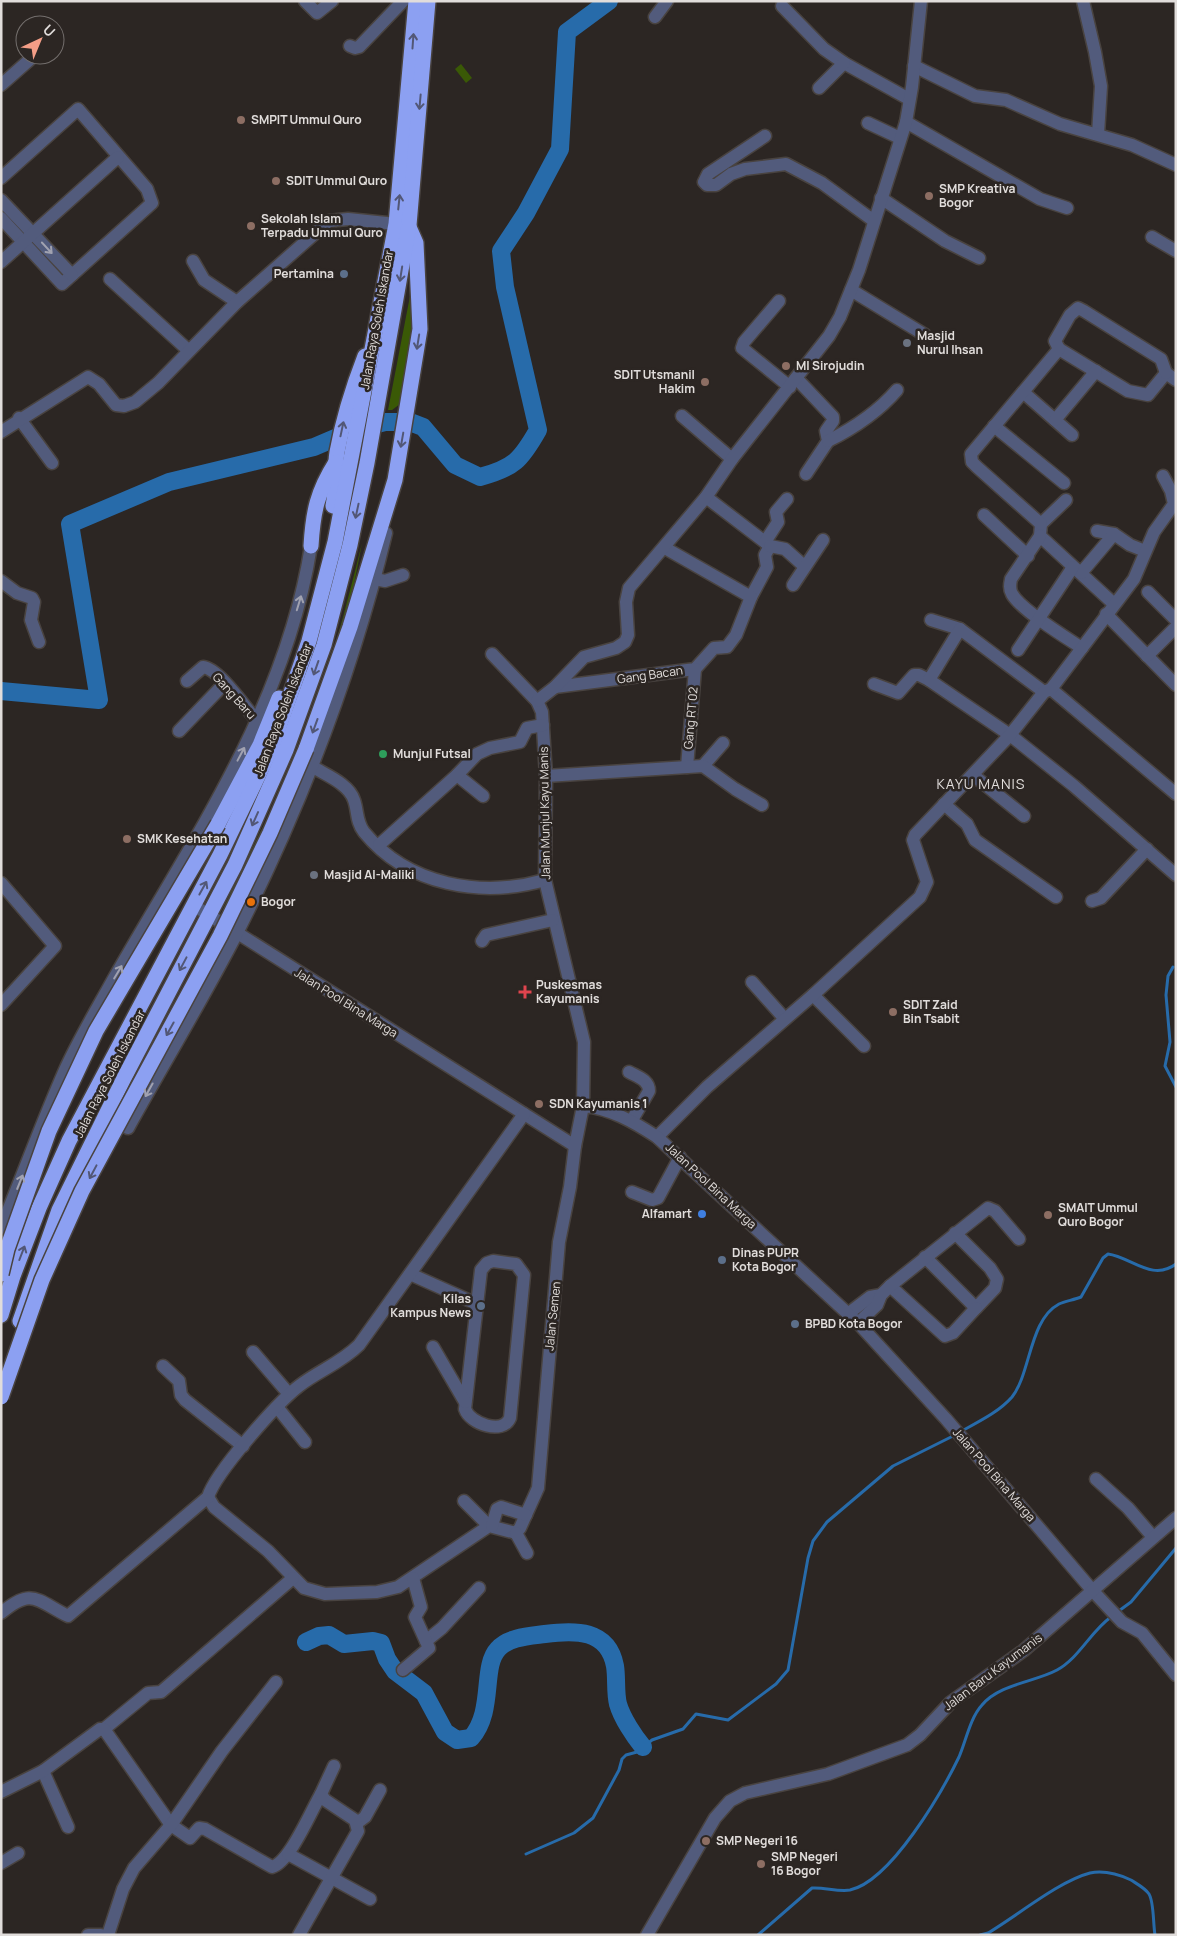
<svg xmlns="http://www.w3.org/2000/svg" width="1177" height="1936" font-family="Manrope,sans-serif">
  <rect width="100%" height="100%" fill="#2c2623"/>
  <g fill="#3a5906">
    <path d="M461,64L472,78L466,83L455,69Z"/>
    <path d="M410,296L414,297L404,404H400L392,410H388Z"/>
    <path d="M362,543L349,611L317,715L224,919L222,913L225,905C251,849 281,794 304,736C329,674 346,608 362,543Z"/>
  </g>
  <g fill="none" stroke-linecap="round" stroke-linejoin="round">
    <g stroke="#276baa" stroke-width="3">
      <path d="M1173,967L1168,976L1166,995L1170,1042L1165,1066L1176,1087"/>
      <path d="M960,1432C978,1422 999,1412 1012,1397C1031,1373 1029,1320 1059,1304C1065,1301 1074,1300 1081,1297L1103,1258L1108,1254C1131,1257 1152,1282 1176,1264"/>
      <path d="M1116,1613L1131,1602L1176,1548"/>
      <path d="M526,1854L574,1833L593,1818L619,1770L622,1759L626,1755L637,1752L652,1740L683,1729L696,1714L728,1720L776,1684L788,1670L808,1558L813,1541L827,1522L893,1466L955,1435"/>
      <path d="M758,1935L812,1888C824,1887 838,1892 850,1890C891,1881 942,1792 959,1757C966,1741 970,1718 982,1705C999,1684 1035,1682 1057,1670C1079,1658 1091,1631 1111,1617"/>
      <path d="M980,1935L988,1933C1017,1916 1059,1881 1090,1873C1105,1870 1118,1874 1131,1880C1137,1884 1145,1888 1149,1894C1154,1902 1153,1923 1155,1935"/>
    </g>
    <g stroke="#276baa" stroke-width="18">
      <path d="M1,691L99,700L70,524L169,482L314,447L354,430L385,422H410L423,427L455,465L480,477C514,468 521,460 538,430L505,287L501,251L526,213L560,149L567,32L609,1"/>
      <path d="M306,1642L319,1636L329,1635L344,1644L373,1641L381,1643L387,1659L395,1671L424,1693L445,1732L457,1740L471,1738C495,1711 481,1667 498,1649C508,1637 530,1636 545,1634C575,1630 608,1629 615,1666C617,1678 615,1692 618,1704C622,1718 634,1736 643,1747"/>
    </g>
    <g stroke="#494340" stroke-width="15">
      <g id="minor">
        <path d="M305,1L317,13L332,1"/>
        <path d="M1083,1L1095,52L1101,86L1098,134"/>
        <path d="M782,6L824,49L844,63L909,99"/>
        <path d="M655,17L667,1"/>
        <path d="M350,46L355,48L359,47L403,1"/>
        <path d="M914,66L975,96L1006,100L1060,124L1132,145L1176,165"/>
        <path d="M1,85L35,55"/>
        <path d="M819,88L844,63"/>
        <path d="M906,122L1040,199L1067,208"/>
        <path d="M868,123L900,138"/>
        <path d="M765,136L708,174L704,182L707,185H716L731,174L745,169L786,164L822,183L874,221"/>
        <path d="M1,178L78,109L147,189L152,203L62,284L1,218"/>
        <path d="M881,198L945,241L979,258"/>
        <path d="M1,200L72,275"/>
        <path d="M1152,237L1176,251"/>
        <path d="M193,261L204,280L237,302"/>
        <path d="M1,262L118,157"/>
        <path d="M110,279L188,350"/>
        <path d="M851,290L925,335"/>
        <path d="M779,301L744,342L742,348L790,387"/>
        <path d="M1059,349L1128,391L1148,395L1166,373L1176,380"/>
        <path d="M796,378L833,417V421L826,431L828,441L806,474"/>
        <path d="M1023,392L1072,435"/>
        <path d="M682,416L732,459"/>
        <path d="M19,418L52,463"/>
        <path d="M1055,420L1096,371"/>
        <path d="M994,426L1064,483"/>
        <path d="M1,432L88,377L99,384L116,405L124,406L135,402L158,383L237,302L329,221L348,219L396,224"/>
        <path d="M828,441C854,428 878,412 897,390"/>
        <path d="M706,497L770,546L765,555L767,567L751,597"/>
        <path d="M1066,500L1041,524L1040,536L1114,604"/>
        <path d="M984,515L1028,556"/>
        <path d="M1041,524L977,467L972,462L971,454L1059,349L1055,341L1070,315L1078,308L1084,311L1161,359L1166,373"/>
        <path d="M1097,531L1114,534"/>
        <path d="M1040,536L1011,579C1010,584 1009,589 1012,594C1021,610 1065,637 1082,648"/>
        <path d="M765,542L778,522L776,512L787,499"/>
        <path d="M770,546L785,549L804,566"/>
        <path d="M1081,573L1114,534L1130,545L1145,551"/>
        <path d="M375,579L385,581L403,575"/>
        <path d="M1,581L17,593L32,598L34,602L31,620L39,642"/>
        <path d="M793,585L823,540"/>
        <path d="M1148,592L1176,620"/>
        <path d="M1106,614L1176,685"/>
        <path d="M931,620L960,629"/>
        <path d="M1018,650L1073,567"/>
        <path d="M492,654L537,701L542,712L546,776L545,880L584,1042L583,1106"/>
        <path d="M1147,656L1176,627"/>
        <path d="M187,681L203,667C220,669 246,709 258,722"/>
        <path d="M874,684L898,693L914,675H919L929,680"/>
        <path d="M555,687L695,669L714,648L727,647L736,635L751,597L665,548"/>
        <path d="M1051,689L1176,794"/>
        <path d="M1044,692L960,629L929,680L1010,735L1074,786L1176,875"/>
        <path d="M537,701L555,687L584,657L616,648L625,642L628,635L626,602L629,588L706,497L732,459L829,336L840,317L859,270L906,122L912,87L921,1"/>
        <path d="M179,731L225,683"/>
        <path d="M703,766L723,743"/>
        <path d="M313,767C326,775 349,784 354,800C358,811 356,822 364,832C408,886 482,898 545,880"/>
        <path d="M687,767L695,669"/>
        <path d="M457,775L483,796"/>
        <path d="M973,775L1024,816"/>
        <path d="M546,776L703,766L735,789L762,805"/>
        <path d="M944,804L967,824L975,840L1056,897"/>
        <path d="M379,845L457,775L477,754L490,748L520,742L527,728L543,725"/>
        <path d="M1,883L55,946L1,1005"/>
        <path d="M1092,901L1101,898L1147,849"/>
        <path d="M193,905L575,1146"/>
        <path d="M482,941L486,935L553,920"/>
        <path d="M752,982L785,1019"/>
        <path d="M813,995L864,1046"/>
        <path d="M629,1072C638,1077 649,1080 649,1091L632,1120"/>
        <path d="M114,1117L128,1128C164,1063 203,999 237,933C301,806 353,671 386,533"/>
        <path d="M657,1137L707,1087L813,995L920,897L927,882L913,840L915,835L1010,735L1044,692L1051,689L1134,579L1154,532L1174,504L1171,491L1163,476"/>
        <path d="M632,1192L652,1200L658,1198L680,1157"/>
        <path d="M1,1228C23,1175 42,1122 65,1070C79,1039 97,1009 113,980C192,841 286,707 311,546"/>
        <path d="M925,1257L976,1308L995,1288L997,1279L990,1268L955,1233"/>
        <path d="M493,1261L516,1264L524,1275L510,1418C503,1435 470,1424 465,1409L481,1270L487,1263Z"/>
        <path d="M410,1274L477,1304"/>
        <path d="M890,1286L945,1336L953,1333L976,1308"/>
        <path d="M849,1313L870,1297L881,1295"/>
        <path d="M858,1323L877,1305L881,1295L890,1286L988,1208L995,1211L1019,1239"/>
        <path d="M433,1347L465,1402"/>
        <path d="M253,1352L289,1394"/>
        <path d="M163,1366L179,1381L181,1395L185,1400L243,1446"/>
        <path d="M277,1407L305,1442"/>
        <path d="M1096,1479L1128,1508L1153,1537"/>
        <path d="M208,1497L214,1507L268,1551L304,1588L325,1594L377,1592L398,1587L489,1526L516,1533L520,1528L538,1488L559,1242L570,1187L575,1146L583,1106C610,1108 634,1122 657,1137L858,1323L946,1419L1092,1590L1122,1622L1142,1633L1176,1675"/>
        <path d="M464,1501L489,1526"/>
        <path d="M492,1526L497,1509L501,1507L526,1515"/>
        <path d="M516,1533L527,1553"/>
        <path d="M1,1613C32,1587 36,1600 68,1616L208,1497C215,1473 278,1402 299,1386C318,1371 341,1363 359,1345L524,1114"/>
        <path d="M426,1641L442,1628L479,1588"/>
        <path d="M403,1670L429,1648L415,1617L421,1607L413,1578"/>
        <path d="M104,1729L148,1693L161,1692L293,1578"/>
        <path d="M43,1771L68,1827"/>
        <path d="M1,1792L43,1771L100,1729H104L171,1825L190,1838L199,1828L205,1829L272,1867C290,1862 311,1811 321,1794"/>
        <path d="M357,1823L365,1817L380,1790"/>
        <path d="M288,1854L370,1899"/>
        <path d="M1,1863L18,1853"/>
        <path d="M88,1935H101"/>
        <path d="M108,1935L123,1889L134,1868L171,1825L222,1751L276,1682"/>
        <path d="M299,1935L358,1831L355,1820L325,1800L321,1794L334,1766"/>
        <path d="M647,1935L715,1818L730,1801L745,1793L828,1774L907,1745L920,1735L951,1702L1023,1651L1176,1518"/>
      </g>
    </g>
    <g stroke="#494340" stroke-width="18">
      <g id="highway">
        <path d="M333,506C337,488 334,470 337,452C343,419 353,387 365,356"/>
        <path d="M311,546C313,512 317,492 336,462"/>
        <path d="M306,749L350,627L395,480L420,329L416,243L409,227"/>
        <path d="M218,824L260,745L279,698"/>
        <path d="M1,1315L13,1276L39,1208L69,1141L220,855L272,747L309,641L335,542L396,224L416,1"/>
        <path d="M20,1321L59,1210L124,1078L235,865L286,750L324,645L350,545L367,463L409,225L428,1"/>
      </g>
    </g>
    <use href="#minor" stroke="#525b7c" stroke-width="12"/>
    <use href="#highway" stroke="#8ca0f2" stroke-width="15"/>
    <g stroke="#494340" stroke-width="18" stroke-linecap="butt">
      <g id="highway-bridge">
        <path d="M1,1274L7,1249L49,1131L96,1031L218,824"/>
        <path d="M1,1397L42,1280L82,1191L220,936L270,833L306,749"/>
      </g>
    </g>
    <use href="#highway-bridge" stroke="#8ca0f2" stroke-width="15"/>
  </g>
  <defs><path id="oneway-shaft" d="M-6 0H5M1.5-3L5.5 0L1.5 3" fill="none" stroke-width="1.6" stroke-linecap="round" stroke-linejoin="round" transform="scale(1.25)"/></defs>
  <g stroke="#525776">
    <use href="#oneway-shaft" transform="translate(413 41) rotate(-86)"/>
    <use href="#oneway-shaft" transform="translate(420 102) rotate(95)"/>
    <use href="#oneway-shaft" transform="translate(399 202) rotate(-84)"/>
    <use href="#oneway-shaft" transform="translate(401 274) rotate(99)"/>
    <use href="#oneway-shaft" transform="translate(418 342) rotate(99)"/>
    <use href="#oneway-shaft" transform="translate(342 429) rotate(-78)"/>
    <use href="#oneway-shaft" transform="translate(402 440) rotate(100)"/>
    <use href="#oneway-shaft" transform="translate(357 511) rotate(102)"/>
    <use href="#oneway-shaft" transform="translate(316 668) rotate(109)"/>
    <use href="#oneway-shaft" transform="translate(315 726) rotate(110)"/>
    <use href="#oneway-shaft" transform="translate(255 819) rotate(114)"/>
    <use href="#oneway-shaft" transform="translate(203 888) rotate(-61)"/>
    <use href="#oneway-shaft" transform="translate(183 964) rotate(118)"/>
    <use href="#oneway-shaft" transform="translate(170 1029) rotate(119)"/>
    <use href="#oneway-shaft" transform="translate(93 1172) rotate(118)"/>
    <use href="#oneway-shaft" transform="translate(22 1253) rotate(-69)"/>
  </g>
  <g stroke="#a1a2b0">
    <use href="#oneway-shaft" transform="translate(47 248) rotate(47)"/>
    <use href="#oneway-shaft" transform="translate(299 603) rotate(-73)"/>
    <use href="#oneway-shaft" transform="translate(241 754) rotate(-62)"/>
    <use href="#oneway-shaft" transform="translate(118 972) rotate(-59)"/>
    <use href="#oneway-shaft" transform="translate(149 1090) rotate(119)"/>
    <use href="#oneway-shaft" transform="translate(20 1182) rotate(-68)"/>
  </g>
  <g fill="#8d6e63" stroke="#2c2623" stroke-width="2">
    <circle cx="241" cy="120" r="5"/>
    <circle cx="276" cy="181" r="5"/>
    <circle cx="929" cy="196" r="5"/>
    <circle cx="251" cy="226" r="5"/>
    <circle cx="786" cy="366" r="5"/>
    <circle cx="705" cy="382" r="5"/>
    <circle cx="127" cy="839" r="5"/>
    <circle cx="893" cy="1012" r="5"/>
    <circle cx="539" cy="1104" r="5"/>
    <circle cx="1048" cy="1215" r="5"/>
    <circle cx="706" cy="1841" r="5"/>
    <circle cx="761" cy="1864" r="5"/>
  </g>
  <g fill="#5c6f8a" stroke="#2c2623" stroke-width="2">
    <circle cx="344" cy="274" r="5"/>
    <circle cx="722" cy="1260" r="5"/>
    <circle cx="481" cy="1306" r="5"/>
    <circle cx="795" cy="1324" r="5"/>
  </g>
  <g fill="#6b7280" stroke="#2c2623" stroke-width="2">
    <circle cx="907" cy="343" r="5"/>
    <circle cx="314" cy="875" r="5"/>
  </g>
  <circle fill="#2e9e5b" stroke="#2c2623" stroke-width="2" cx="383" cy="754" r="5"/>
  <circle fill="#e8710a" stroke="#2c2623" stroke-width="2" cx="251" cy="902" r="5"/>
  <path fill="#e0444e" stroke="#2c2623" stroke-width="2" d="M522.5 984.5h5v5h5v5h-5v5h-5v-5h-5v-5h5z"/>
  <circle fill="#3f7fe0" stroke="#2c2623" stroke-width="2" cx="702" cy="1214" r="5"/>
  <g text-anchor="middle" stroke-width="5" stroke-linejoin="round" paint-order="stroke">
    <g font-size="12" font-weight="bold" fill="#e1dddb" stroke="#2c2623" text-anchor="start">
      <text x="251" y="124">SMPIT Ummul Quro</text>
      <text x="286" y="185">SDIT Ummul Quro</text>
      <text x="939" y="193">SMP Kreativa<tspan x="939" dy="14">Bogor</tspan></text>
      <text x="261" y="223">Sekolah Islam<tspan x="261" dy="14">Terpadu Ummul Quro</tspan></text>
      <text x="334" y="278" text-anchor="end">Pertamina</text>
      <text x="917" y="340">Masjid<tspan x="917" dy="14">Nurul Ihsan</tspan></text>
      <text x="796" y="370">MI Sirojudin</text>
      <text x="695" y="379" text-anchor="end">SDIT Utsmanil<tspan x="695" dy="14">Hakim</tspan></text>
      <text x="393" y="758">Munjul Futsal</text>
      <text x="137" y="843">SMK Kesehatan</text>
      <text x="324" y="879">Masjid Al-Maliki</text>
      <text x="261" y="906">Bogor</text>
      <text x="536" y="989">Puskesmas<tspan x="536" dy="14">Kayumanis</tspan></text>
      <text x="903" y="1009">SDIT Zaid<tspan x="903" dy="14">Bin Tsabit</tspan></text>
      <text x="549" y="1108">SDN Kayumanis 1</text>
      <text x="1058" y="1212">SMAIT Ummul<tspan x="1058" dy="14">Quro Bogor</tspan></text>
      <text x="692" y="1218" text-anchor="end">Alfamart</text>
      <text x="732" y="1257">Dinas PUPR<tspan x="732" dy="14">Kota Bogor</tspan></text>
      <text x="471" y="1303" text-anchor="end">Kilas<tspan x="471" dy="14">Kampus News</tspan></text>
      <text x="805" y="1328">BPBD Kota Bogor</text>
      <text x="716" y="1845">SMP Negeri 16</text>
      <text x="771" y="1861">SMP Negeri<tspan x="771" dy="14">16 Bogor</tspan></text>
    </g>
    <g font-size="12" fill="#e1dddb" stroke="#2c2623">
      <text transform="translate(377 320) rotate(-80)" y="4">Jalan Raya Soleh Iskandar</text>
      <text transform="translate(650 675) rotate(-8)" y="4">Gang Bacan</text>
      <text transform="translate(234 696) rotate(48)" y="4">Gang Baru</text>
      <text transform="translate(283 710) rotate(-69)" y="4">Jalan Raya Soleh Iskandar</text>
      <text transform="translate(691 718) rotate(-85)" y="4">Gang RT 02</text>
      <text transform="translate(545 813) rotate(-91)" y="4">Jalan Munjul Kayu Manis</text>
      <text transform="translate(346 1003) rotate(32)" y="4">Jalan Pool Bina Marga</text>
      <text transform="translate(110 1074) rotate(-63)" y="4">Jalan Raya Soleh Iskandar</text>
      <text transform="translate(711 1186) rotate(43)" y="4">Jalan Pool Bina Marga</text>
      <text transform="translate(553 1316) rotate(-84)" y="4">Jalan Semen</text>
      <text transform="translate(994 1475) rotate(49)" y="4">Jalan Pool Bina Marga</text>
      <text transform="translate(993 1672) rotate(-37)" y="4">Jalan Baru Kayumanis</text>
    </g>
    <g font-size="14" letter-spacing="1" fill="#e1dddb" stroke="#2c2623">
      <text x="981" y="789">KAYU MANIS</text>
    </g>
  </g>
  <rect width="1177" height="1936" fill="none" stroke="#e1dddb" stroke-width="5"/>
  <g transform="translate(40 40) rotate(44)"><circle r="24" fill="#2c2623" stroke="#746f6d"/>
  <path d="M0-4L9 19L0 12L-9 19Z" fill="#f49e87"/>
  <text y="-8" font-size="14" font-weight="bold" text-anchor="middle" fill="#e1dddb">U</text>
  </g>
</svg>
